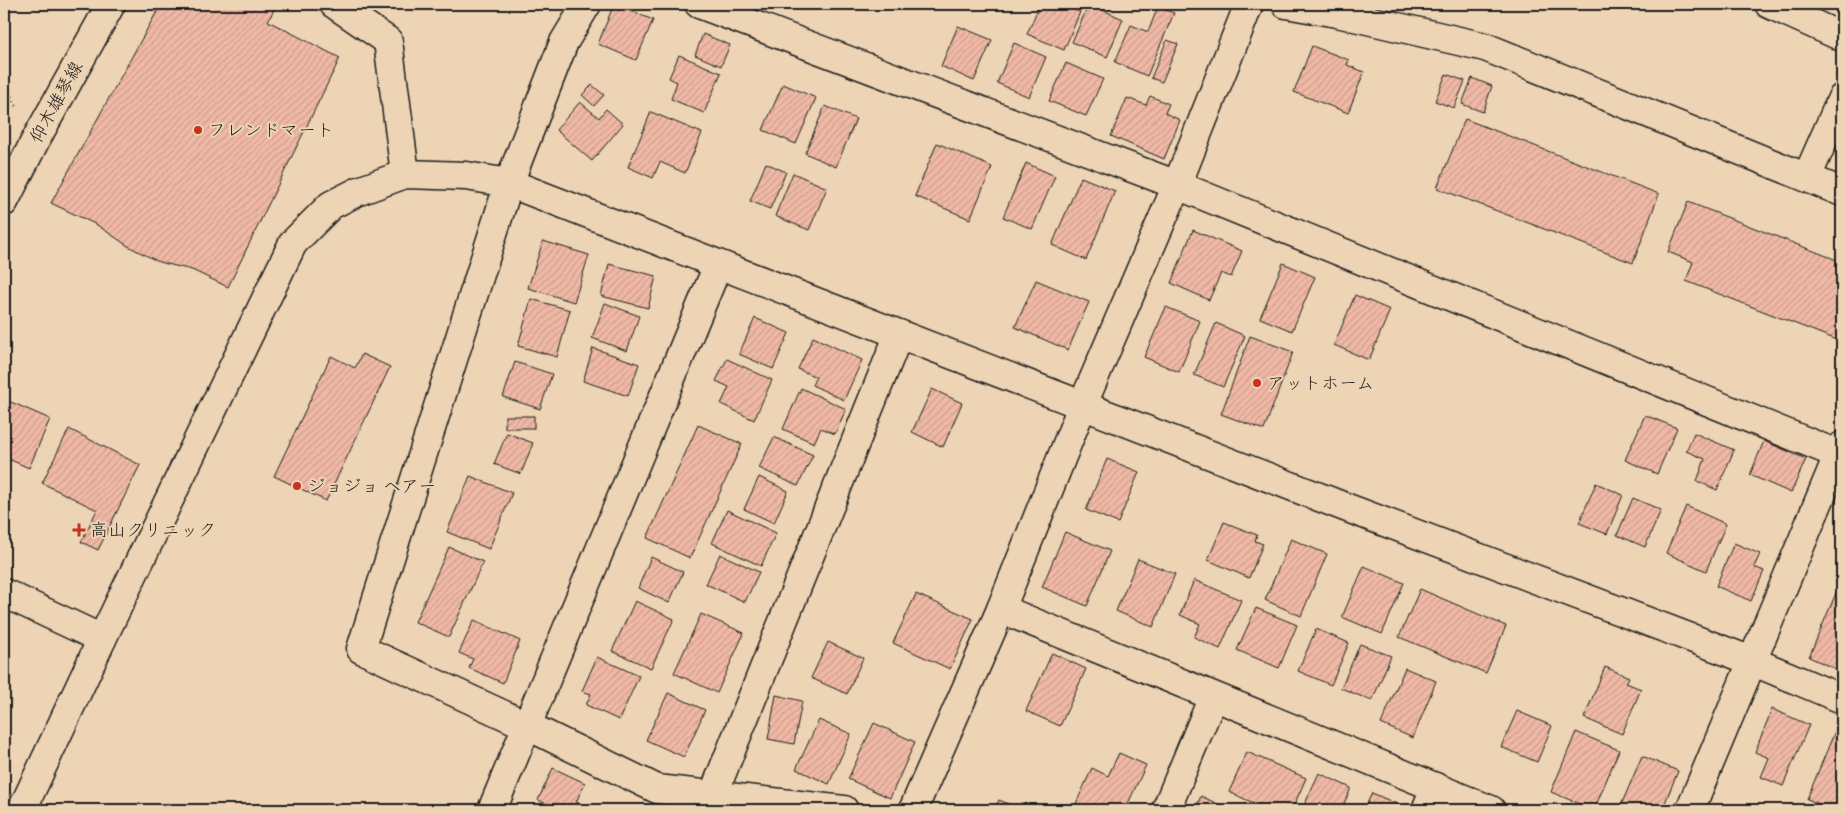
<svg xmlns="http://www.w3.org/2000/svg" width="1846" height="814" font-family="Pangolin,'Klee One',sans-serif">
  <defs>
    <pattern id="building-hatch" width="6" height="6" patternUnits="userSpaceOnUse" patternTransform="scale(1.25)"><rect width="6" height="6" fill="#f0b9a6"/><path d="M-1 1l2-2M0 6l6-6M5 7l2-2" fill="none" stroke="#cd9e8e"/></pattern>
  </defs>
  <rect width="100%" height="100%" fill="#ecd4b4"/>
  <filter id="ink" filterUnits="userSpaceOnUse"><feTurbulence type="fractalNoise" baseFrequency=".02" numOctaves="2"/><feDisplacementMap in="SourceGraphic" scale="10" xChannelSelector="R" yChannelSelector="G"/><feConvolveMatrix kernelMatrix="1 2 1 2 8 2 1 2 1" color-interpolation-filters="sRGB"/></filter>
  <g filter="url(#ink)">
    <g fill="url(#building-hatch)" stroke="#1c1c1c">
      <path d="M161,4H277L268,21L340,58L228,287L192,270L159,262L128,246L97,225L51,203Z"/>
      <path d="M614,4L653,20L636,60L598,44Z"/>
      <path d="M1040,4H1060L1080,12L1064,50L1027,34Z"/>
      <path d="M1089,4L1123,19L1107,57L1072,42Z"/>
      <path d="M1158,7L1174,13L1147,76L1115,62L1131,25L1148,32Z"/>
      <path d="M958,26L992,40L974,81L941,66Z"/>
      <path d="M703,34L730,45L721,66L695,55Z"/>
      <path d="M1167,40L1178,44L1162,82L1151,78Z"/>
      <path d="M1014,43L1046,57L1029,97L997,83Z"/>
      <path d="M1312,46L1349,60L1347,65L1364,72L1348,113L1294,92Z"/>
      <path d="M679,55L721,73L704,113L671,99L677,82L669,78Z"/>
      <path d="M1066,63L1103,79L1086,116L1049,101Z"/>
      <path d="M1446,74L1465,81L1454,108L1435,101Z"/>
      <path d="M1472,78L1492,86L1483,112L1462,104Z"/>
      <path d="M783,84L816,98L796,144L763,130Z"/>
      <path d="M592,85L604,95L594,106L582,95Z"/>
      <path d="M1150,96L1169,104L1165,113L1180,120L1164,159L1111,136L1127,98L1146,105Z"/>
      <path d="M580,102L599,118L606,109L623,124L592,161L556,130Z"/>
      <path d="M825,106L856,119L836,167L805,153Z"/>
      <path d="M651,112L702,133L685,173L660,162L653,178L628,167Z"/>
      <path d="M1465,119L1659,194L1633,263L1437,188Z"/>
      <path d="M937,143L992,167L970,219L915,196Z"/>
      <path d="M766,163L786,172L770,209L750,201Z"/>
      <path d="M1026,163L1055,176L1032,229L1003,217Z"/>
      <path d="M793,173L827,188L809,230L775,216Z"/>
      <path d="M1081,177L1115,191L1086,260L1052,245Z"/>
      <path d="M1688,202L1842,262V342L1686,281L1693,262L1668,252Z"/>
      <path d="M1193,230L1242,251L1231,277L1221,273L1209,300L1171,283Z"/>
      <path d="M543,241L589,255L574,302L528,288Z"/>
      <path d="M1283,263L1315,277L1292,331L1260,318Z"/>
      <path d="M609,264L656,276L648,308L601,296Z"/>
      <path d="M1036,280L1089,302L1068,350L1015,327Z"/>
      <path d="M1355,295L1390,310L1369,360L1334,345Z"/>
      <path d="M531,299L570,310L557,357L518,346Z"/>
      <path d="M605,303L639,316L627,351L592,338Z"/>
      <path d="M1166,307L1200,321L1179,372L1144,357Z"/>
      <path d="M755,318L789,333L773,369L739,354Z"/>
      <path d="M1216,323L1245,336L1223,387L1194,375Z"/>
      <path d="M1250,336L1293,352L1264,430L1221,414Z"/>
      <path d="M813,337L862,360L844,400L812,385L816,377L798,369Z"/>
      <path d="M593,348L639,364L628,396L583,381Z"/>
      <path d="M362,354L390,367L326,501L274,476L331,356L355,368Z"/>
      <path d="M727,359L772,380L754,420L721,404L729,387L716,381Z"/>
      <path d="M515,362L552,374L540,409L503,397Z"/>
      <path d="M801,388L846,409L835,434L821,428L814,443L783,429Z"/>
      <path d="M932,389L962,403L943,447L912,432Z"/>
      <path d="M4,399L50,419L29,468L4,457Z"/>
      <path d="M1645,415L1677,428L1657,474L1625,460Z"/>
      <rect x="505" y="416" width="29" height="12"/>
      <path d="M698,425L742,444L690,558L647,538Z"/>
      <path d="M69,429L140,465L98,550L81,542L97,510L42,483Z"/>
      <path d="M507,433L533,443L521,474L494,464Z"/>
      <path d="M1694,433L1734,450L1717,490L1697,481L1705,459L1686,451Z"/>
      <path d="M774,437L813,455L798,486L759,468Z"/>
      <path d="M1764,441L1806,459L1791,493L1750,475Z"/>
      <path d="M1107,459L1139,472L1118,523L1086,510Z"/>
      <path d="M470,476L512,493L489,549L447,532Z"/>
      <path d="M759,477L788,491L774,523L744,509Z"/>
      <path d="M1596,483L1623,495L1607,534L1579,523Z"/>
      <path d="M1633,498L1661,510L1645,547L1617,535Z"/>
      <path d="M1686,506L1726,524L1706,571L1666,553Z"/>
      <path d="M727,510L776,533L761,566L712,543Z"/>
      <path d="M1224,522L1257,535L1255,541L1263,544L1249,578L1208,560Z"/>
      <path d="M1065,532L1110,551L1087,606L1042,587Z"/>
      <path d="M1291,539L1327,554L1301,616L1265,600Z"/>
      <path d="M1734,543L1760,554L1754,567L1764,571L1751,601L1716,586Z"/>
      <path d="M449,547L483,562L449,637L415,622Z"/>
      <path d="M720,554L759,572L745,602L706,584Z"/>
      <path d="M651,557L683,572L669,603L638,588Z"/>
      <path d="M1138,559L1175,574L1153,627L1116,611Z"/>
      <path d="M1364,566L1404,583L1382,634L1342,617Z"/>
      <path d="M1842,579V672L1809,657Z"/>
      <path d="M1194,580L1241,600L1220,649L1194,637L1200,624L1180,615Z"/>
      <path d="M1420,589L1506,626L1486,673L1399,637Z"/>
      <path d="M916,594L973,619L950,669L893,643Z"/>
      <path d="M635,601L674,619L651,668L612,651Z"/>
      <path d="M1256,608L1297,625L1279,668L1237,650Z"/>
      <path d="M701,614L744,633L717,693L674,673Z"/>
      <path d="M474,620L520,641L503,683L469,668L473,659L459,653Z"/>
      <path d="M1316,629L1349,643L1331,685L1298,671Z"/>
      <path d="M828,642L863,658L847,694L811,678Z"/>
      <path d="M1360,644L1391,656L1372,701L1341,688Z"/>
      <path d="M1052,653L1086,669L1060,726L1026,711Z"/>
      <path d="M597,657L639,676L619,720L586,705L591,694L582,691Z"/>
      <path d="M1605,667L1629,677L1626,683L1641,689L1622,734L1584,718Z"/>
      <path d="M1405,668L1436,681L1413,738L1381,724Z"/>
      <path d="M668,693L705,710L684,757L646,740Z"/>
      <path d="M776,695L802,701L794,744L768,739Z"/>
      <path d="M1772,709L1809,725L1783,786L1761,777L1769,758L1755,752Z"/>
      <path d="M1517,711L1552,726L1537,762L1501,747Z"/>
      <path d="M819,720L851,734L829,784L796,769Z"/>
      <path d="M874,723L915,742L890,798L848,779Z"/>
      <path d="M1835,731L1842,734V810H1834L1807,799Z"/>
      <path d="M1576,732L1619,750L1594,810L1551,792Z"/>
      <path d="M1247,752L1306,778L1292,810H1269L1229,792Z"/>
      <path d="M1119,753L1146,765L1125,810H1085L1075,806L1092,768L1108,776Z"/>
      <path d="M1642,756L1678,771L1662,810H1619Z"/>
      <path d="M553,768L585,783L576,802L595,810H560L538,800Z"/>
      <path d="M1319,773L1351,788L1341,810H1302Z"/>
      <path d="M1372,793L1404,807L1403,810H1364Z"/>
      <path d="M1201,796L1228,809V810H1195Z"/>
      <path d="M999,800L1022,810H994Z"/>
    </g>
    <g fill="none" stroke-linecap="round" stroke-linejoin="round">
      <g stroke="#1c1c1c" stroke-width="31">
        <g id="minor">
          <path d="M334,4L388,41L405,174"/>
          <path d="M587,4L564,42L509,183L361,649L528,726L657,789L844,810"/>
          <path d="M699,4L1177,185L1842,456"/>
          <path d="M1286,4L1337,13L1485,47L1842,192"/>
          <path d="M1807,177L1842,98"/>
          <path d="M4,593L102,639"/>
          <path d="M1001,609L1491,810"/>
          <path d="M713,795L899,334"/>
          <path d="M492,810L718,265"/>
          <path d="M913,810L1001,609L1083,404L1177,185L1249,4"/>
          <path d="M1166,810L1213,697"/>
          <path d="M1426,810L1435,787"/>
          <path d="M1690,810L1842,446"/>
        </g>
      </g>
      <g stroke="#1c1c1c" stroke-width="31">
        <path id="tertiary" d="M22,810L102,639L293,243L331,205L359,191L405,174L466,176L509,183L1345,507L1752,661L1842,699"/>
      </g>
      <g stroke="#1c1c1c" stroke-width="31">
        <path id="secondary" d="M4,202L35,141L111,4"/>
      </g>
      <g stroke="#1c1c1c" stroke-width="31">
        <path id="motorway" d="M1769,4L1842,37"/>
      </g>
      <path stroke="#1c1c1c" stroke-width="3" stroke-dasharray="1 4" stroke-linecap="butt" d="M4,83L17,108"/>
      <use href="#minor" stroke="#ecd4b4" stroke-width="28"/>
      <use href="#tertiary" stroke="#ecd4b4" stroke-width="28"/>
      <use href="#secondary" stroke="#ecd4b4" stroke-width="28"/>
      <use href="#motorway" stroke="#ecd4b4" stroke-width="28"/>
    </g>
  </g>
  <g fill="#c8321e" stroke="#ecd4b4" stroke-width="2">
    <circle cx="198" cy="130" r="5"/>
    <circle cx="1257" cy="383" r="5"/>
    <circle cx="297" cy="486" r="5"/>
    <path d="M76.5 522.5h5v5h5v5h-5v5h-5v-5h-5v-5h5z"/>
  </g>
  <g text-anchor="middle" stroke-width="4" stroke-linejoin="round" paint-order="stroke">
    <g font-size="18" fill="#1c1c1c" stroke="#ecd4b4">
      <text transform="translate(56 102) rotate(-61)" y="6">仰木雄琴線</text>
    </g>
    <g font-size="18" fill="#1c1c1c" stroke="#ecd4b4" text-anchor="start">
      <text x="208" y="136">フレンドマート</text>
      <text x="1267" y="389">アットホーム</text>
      <text x="307" y="492">ジョジョ ヘアー</text>
      <text x="90" y="536">高山クリニック</text>
    </g>
  </g>
  <rect width="1846" height="814" fill="none" stroke="#ecd4b4" stroke-width="20"/>
  <rect x="10" y="10" width="1826" height="794" fill="none" stroke="#1c1c1c" stroke-width="2" filter="url(#ink)"/>
</svg>
